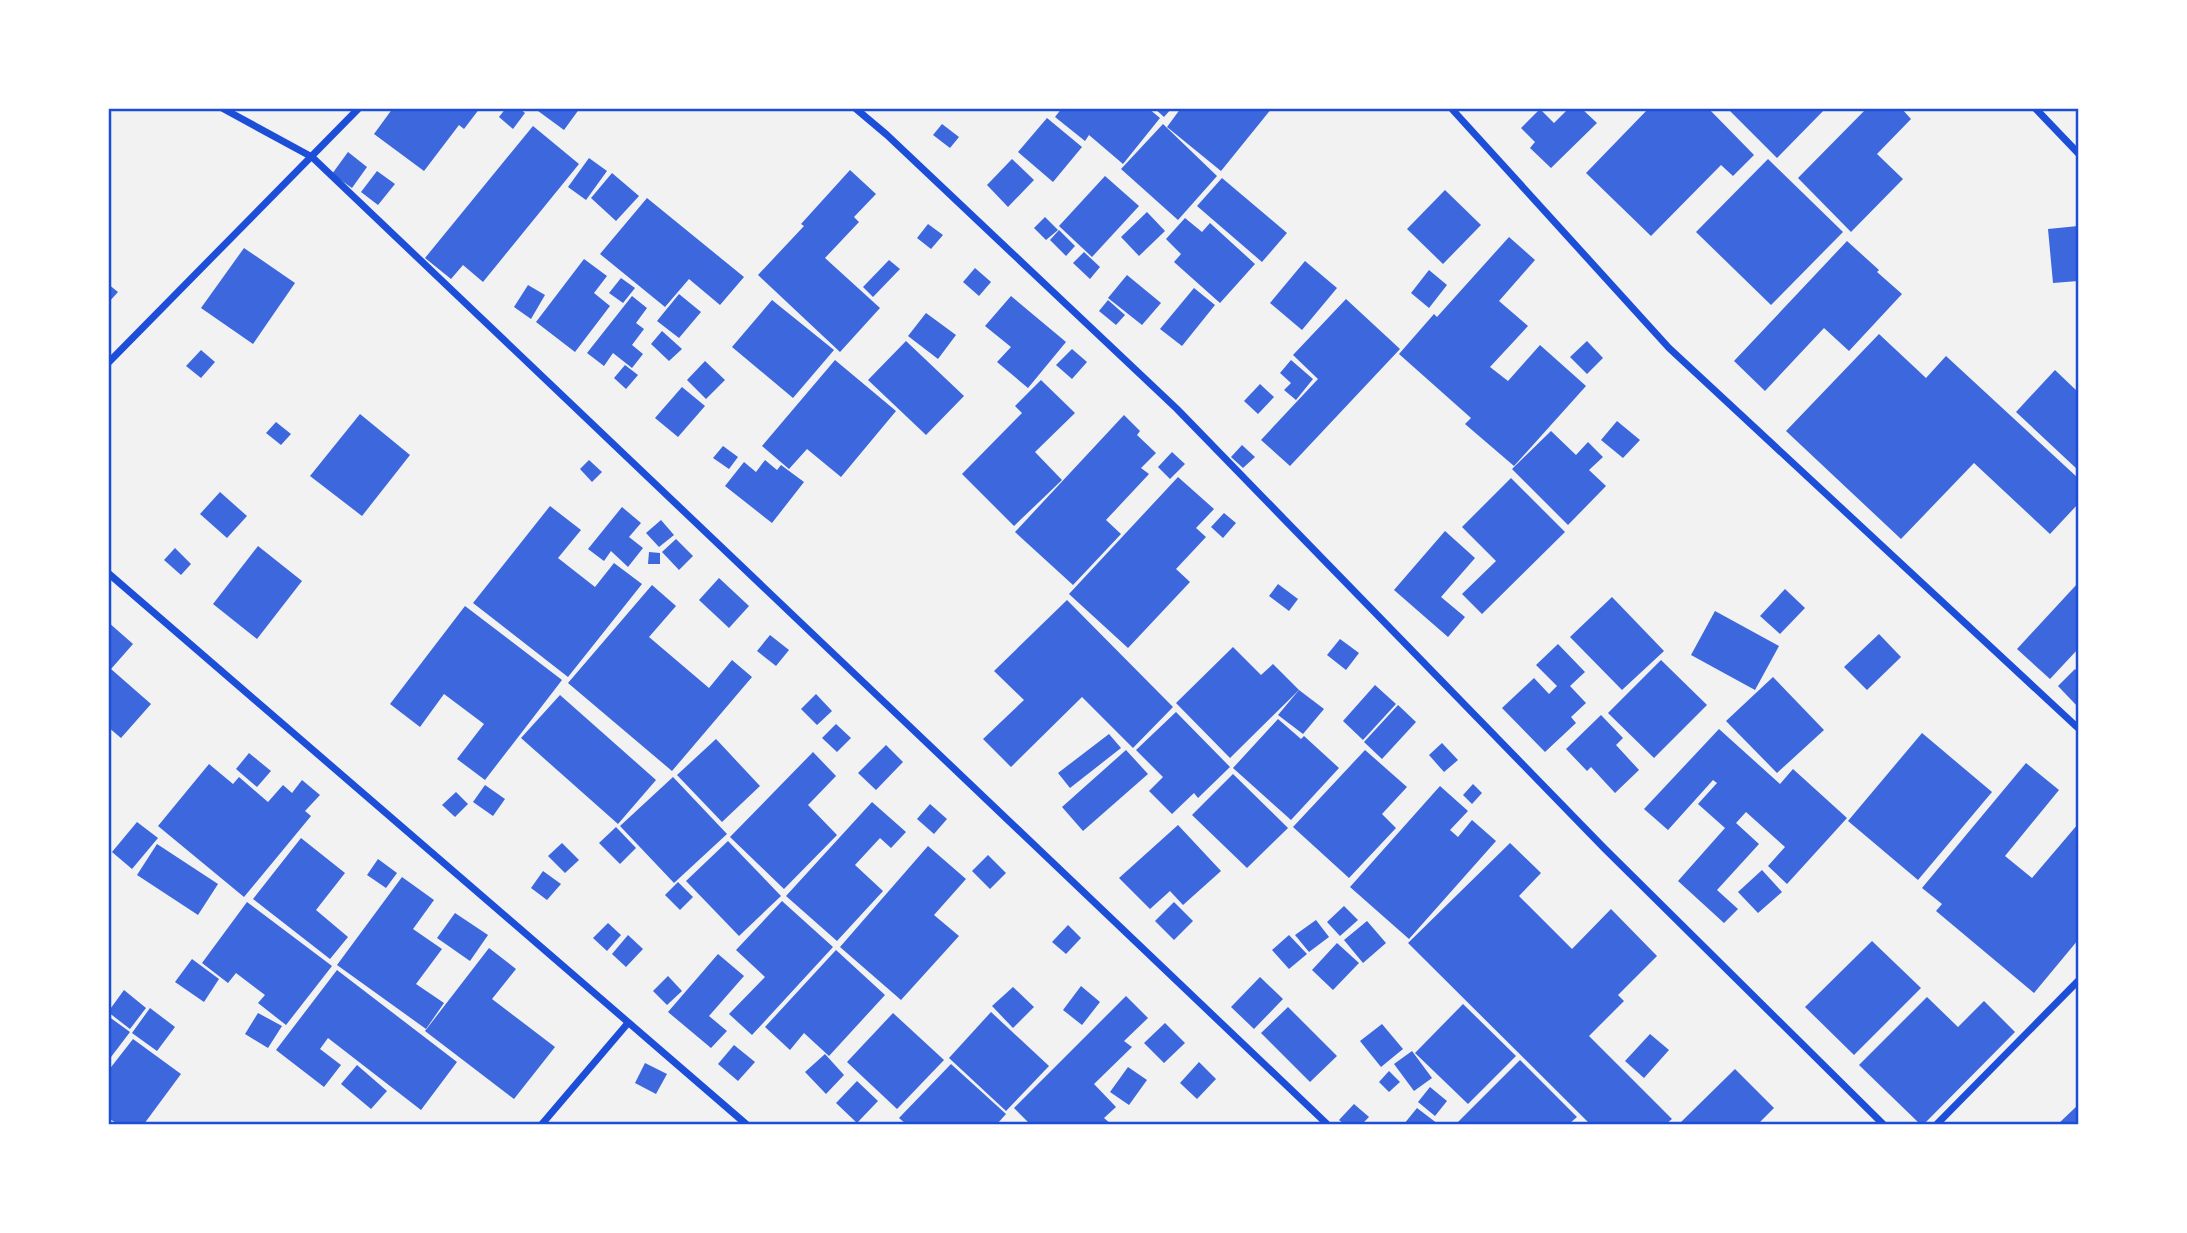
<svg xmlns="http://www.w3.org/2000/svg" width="2187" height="1233" font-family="'Public Sans',sans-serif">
  <rect width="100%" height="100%" fill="#f2f2f2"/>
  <g fill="#3d67dc">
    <path d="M393,108H480L464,129L459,125L424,171L374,134Z"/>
    <path d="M506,108H519L525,113L513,129L499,117Z"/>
    <path d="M534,108H580L564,130Z"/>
    <path d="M1062,108H1148L1160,118L1123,164L1089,135L1085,141L1055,117Z"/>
    <path d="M1154,108H1172L1164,117Z"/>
    <path d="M1181,108H1272L1221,171L1167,127Z"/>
    <path d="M1569,108H1581L1597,123L1551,168L1530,148L1535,142L1521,128L1540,109L1554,123Z"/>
    <path d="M1649,108H1708L1754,155L1733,176L1721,165L1651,236L1586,173Z"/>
    <path d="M1727,108H1826L1777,158Z"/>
    <path d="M1867,108H1901L1911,119L1877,154L1903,179L1851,232L1798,178Z"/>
    <path d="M1047,118L1082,147L1053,182L1018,152Z"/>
    <path d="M942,124L959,137L950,148L933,135Z"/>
    <path d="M1163,124L1217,176L1178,220L1121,169Z"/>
    <path d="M533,126L579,164L483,282L463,265L451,279L425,258Z"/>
    <path d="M348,152L367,167L352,188L332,174Z"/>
    <path d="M589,158L607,171L586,200L568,187Z"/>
    <path d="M1012,159L1034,180L1008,207L987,185Z"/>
    <path d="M1768,159L1843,232L1771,305L1696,232Z"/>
    <path d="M850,170L876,194L854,217L859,222L825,258L880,308L840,352L758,275L804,226L801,224Z"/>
    <path d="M377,171L395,184L378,205L361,192Z"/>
    <path d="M612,173L639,196L616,221L591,198Z"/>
    <path d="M1105,176L1139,206L1092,257L1059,226Z"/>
    <path d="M1222,178L1287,233L1262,262L1197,206Z"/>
    <path d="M1445,190L1481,225L1443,264L1407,229Z"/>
    <path d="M647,198L744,277L720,305L689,279L665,307L600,254Z"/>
    <path d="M1147,212L1165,231L1139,256L1121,237Z"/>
    <path d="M1045,217L1058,230L1046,240L1034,228Z"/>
    <path d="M1185,218L1202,232L1210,223L1255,264L1220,303L1174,262L1181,254L1166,239Z"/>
    <path d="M928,224L943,235L931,249L917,238Z"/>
    <path d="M2078,226V281L2053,283L2048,229Z"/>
    <path d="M1059,230L1075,246L1066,256L1050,240Z"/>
    <path d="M1509,237L1535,260L1499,301L1528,326L1490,367L1508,381L1540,345L1586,386L1514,466L1465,424L1471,418L1399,354L1434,314L1437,317Z"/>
    <path d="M1847,241L1879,270L1877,272L1902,294L1849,351L1824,328L1765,391L1734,361Z"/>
    <path d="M244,248L295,283L253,344L201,308Z"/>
    <path d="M1084,252L1100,267L1090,279L1073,263Z"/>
    <path d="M584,259L607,276L594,293L610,306L575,352L536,322Z"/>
    <path d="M889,260L900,269L873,297L863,287Z"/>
    <path d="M1305,261L1337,288L1302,330L1270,303Z"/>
    <path d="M975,268L991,282L979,296L963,282Z"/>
    <path d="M1429,270L1447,285L1429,308L1411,293Z"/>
    <path d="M1127,275L1161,303L1142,325L1108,298Z"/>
    <path d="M621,278L635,288L623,303L609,293Z"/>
    <path d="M108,284L118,292L108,303Z"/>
    <path d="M528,285L545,295L531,319L514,307Z"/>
    <path d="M1194,288L1215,305L1182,346L1160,329Z"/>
    <path d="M679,294L701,312L679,338L657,321Z"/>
    <path d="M632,296L647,308L636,323L644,329L632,345L643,354L632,368L613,353L604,366L587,353Z"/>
    <path d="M1011,296L1066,342L1028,388L997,362L1011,347L985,326Z"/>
    <path d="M1346,299L1400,349L1290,466L1261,440L1318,379L1293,355Z"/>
    <path d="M772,300L834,350L793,398L732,347Z"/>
    <path d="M1108,300L1125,315L1116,325L1099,311Z"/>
    <path d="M926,313L956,335L938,359L908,336Z"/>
    <path d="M662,331L682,349L669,361L651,344Z"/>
    <path d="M1879,334L1926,378L1946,356L2078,478V504L2050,534L1974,463L1901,539L1786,431Z"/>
    <path d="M906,341L964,396L926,435L868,380Z"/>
    <path d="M1587,341L1603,358L1587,374L1570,357Z"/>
    <path d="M1072,349L1087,362L1072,379L1056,365Z"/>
    <path d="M201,350L215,362L201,378L186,366Z"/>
    <path d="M835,360L896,411L841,477L807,449L789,469L762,446Z"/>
    <path d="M1291,360L1313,379L1296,400L1284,390L1291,383L1280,373Z"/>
    <path d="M705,361L725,380L706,399L687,380Z"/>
    <path d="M625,365L638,375L626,389L614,378Z"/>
    <path d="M2055,370L2078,392V470L2016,412Z"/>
    <path d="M1041,380L1075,413L1035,452L1062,480L1014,526L962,474L1022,413L1015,406Z"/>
    <path d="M1260,384L1274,397L1258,414L1244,401Z"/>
    <path d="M682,387L705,406L678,437L655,418Z"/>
    <path d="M360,414L410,455L362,516L310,476Z"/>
    <path d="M1124,415L1140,431L1137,435L1156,453L1141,468L1149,474L1106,520L1121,534L1073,585L1015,532Z"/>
    <path d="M1617,421L1640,440L1623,458L1601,440Z"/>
    <path d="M276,422L291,434L281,445L266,433Z"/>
    <path d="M1551,431L1576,455L1588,442L1603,457L1589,470L1606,486L1568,525L1512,469Z"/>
    <path d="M1242,445L1255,457L1243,468L1231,457Z"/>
    <path d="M723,446L738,457L729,469L713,458Z"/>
    <path d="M1172,452L1185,464L1170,479L1158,467Z"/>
    <path d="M589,460L602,472L592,482L580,469Z"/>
    <path d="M765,460L777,470L781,465L804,482L772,523L725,486L744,462L756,472Z"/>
    <path d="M1178,477L1214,509L1196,528L1206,537L1176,569L1190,582L1128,648L1069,594Z"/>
    <path d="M1511,478L1565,532L1482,614L1462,594L1496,561L1462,527Z"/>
    <path d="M220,492L247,516L227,538L200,514Z"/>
    <path d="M550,506L581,530L558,558L595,587L614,563L642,584L568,677L473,603Z"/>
    <path d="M622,507L641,523L629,537L643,548L628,567L611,551L604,561L588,549Z"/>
    <path d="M1224,513L1236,523L1223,538L1211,527Z"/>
    <path d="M661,520L674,535L659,547L646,533Z"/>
    <path d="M1445,531L1475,558L1441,597L1465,617L1448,637L1394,590Z"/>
    <path d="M676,539L693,556L679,570L662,552Z"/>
    <path d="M258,546L302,581L257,639L213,604Z"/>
    <path d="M175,548L191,564L181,575L164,560Z"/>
    <path d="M649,552L660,553V564H648Z"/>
    <path d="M719,578L749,606L729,628L699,600Z"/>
    <path d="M2078,583V649L2050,679L2017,649Z"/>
    <path d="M1278,584L1298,599L1289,611L1269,596Z"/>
    <path d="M652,585L676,606L649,637L709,688L732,660L752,677L672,771L568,683Z"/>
    <path d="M1785,589L1805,608L1780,634L1760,616Z"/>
    <path d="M1612,597L1664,651L1622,690L1570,637Z"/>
    <path d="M1067,600L1173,707L1133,748L1082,697L1011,767L983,739L1024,700L994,671Z"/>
    <path d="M465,606L562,680L485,780L457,759L484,724L444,694L420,727L390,704Z"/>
    <path d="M1715,611L1779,646L1755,690L1691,655Z"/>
    <path d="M108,622L133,644L111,669L151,704L121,738L108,727Z"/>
    <path d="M1879,634L1901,657L1867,690L1844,667Z"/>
    <path d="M770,635L789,650L776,666L757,651Z"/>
    <path d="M1340,639L1359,653L1346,670L1327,655Z"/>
    <path d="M1558,644L1585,672L1570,686L1586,703L1571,717L1576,723L1545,752L1502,708L1534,678L1549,694L1557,686L1536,665Z"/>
    <path d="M1233,647L1261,675L1273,664L1299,690L1230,758L1176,703Z"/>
    <path d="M1661,660L1707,705L1654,758L1608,713Z"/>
    <path d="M2075,669L2078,672V707L2058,686Z"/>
    <path d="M1773,677L1824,730L1777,773L1726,721Z"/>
    <path d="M1375,685L1396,704L1363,740L1343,721Z"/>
    <path d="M1299,690L1324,709L1303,734L1278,715Z"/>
    <path d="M816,694L832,711L817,725L801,709Z"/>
    <path d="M560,695L656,780L618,824L521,738Z"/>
    <path d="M1398,705L1416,722L1382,759L1364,742Z"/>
    <path d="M1176,712L1230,767L1198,798L1194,793L1172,814L1149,791L1163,777L1136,750Z"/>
    <path d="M1601,715L1623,738L1616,745L1639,770L1615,793L1591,767L1587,771L1566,749Z"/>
    <path d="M1278,719L1301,739L1304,736L1339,768L1291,820L1233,768Z"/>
    <path d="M836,724L851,738L837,752L822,738Z"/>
    <path d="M1719,729L1780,784L1793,769L1847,818L1787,884L1768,866L1785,847L1746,812L1736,823L1759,844L1717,890L1738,909L1724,923L1678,881L1725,828L1698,804L1717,783L1713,780L1668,830L1644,809Z"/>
    <path d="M1922,733L1992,792L1918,880L1848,821Z"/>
    <path d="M1109,734L1121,748L1070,788L1058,773Z"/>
    <path d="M716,739L760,786L722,822L677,775Z"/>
    <path d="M1442,743L1458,760L1444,772L1429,755Z"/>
    <path d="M886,745L903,762L876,790L858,773Z"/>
    <path d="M1126,750L1148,774L1083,831L1062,807Z"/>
    <path d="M1365,750L1407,787L1382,814L1396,828L1349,878L1293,827Z"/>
    <path d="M813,752L836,776L808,805L837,835L784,889L730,837Z"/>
    <path d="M249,753L271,771L257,787L236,769Z"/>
    <path d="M2026,763L2059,790L2005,856L2032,878L2078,824V940L2034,993L1936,911L1942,904L1922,888Z"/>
    <path d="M209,764L233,784L239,777L268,802L283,785L292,793L302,780L320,795L305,811L311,816L244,897L158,826Z"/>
    <path d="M1233,774L1288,828L1247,868L1192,815Z"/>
    <path d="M673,777L727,834L674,883L620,826Z"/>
    <path d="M1473,784L1482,793L1472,804L1463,795Z"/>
    <path d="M485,785L505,799L493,816L473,802Z"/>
    <path d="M1440,786L1468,811L1450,830L1458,837L1472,820L1496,841L1409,939L1350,887Z"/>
    <path d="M456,792L468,804L455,817L442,805Z"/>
    <path d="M872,802L906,832L891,848L880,838L855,865L883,891L837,941L786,896Z"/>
    <path d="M930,804L947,819L934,834L917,819Z"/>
    <path d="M137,822L158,838L132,869L112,852Z"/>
    <path d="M1178,825L1221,871L1183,905L1170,891L1150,909L1119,878Z"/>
    <path d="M616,827L636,848L620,864L599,843Z"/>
    <path d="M301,838L345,873L316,910L348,937L330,959L253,899Z"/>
    <path d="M728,841L781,896L739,936L686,881Z"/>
    <path d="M562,843L579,860L565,873L548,856Z"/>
    <path d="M1510,843L1541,873L1519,896L1572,949L1611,909L1657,956L1618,995L1624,1001L1589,1036L1672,1119L1666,1124H1590L1408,943Z"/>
    <path d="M157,844L218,884L198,915L137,875Z"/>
    <path d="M928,846L966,879L934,915L959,936L901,1000L840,947Z"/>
    <path d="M988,855L1006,873L990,889L972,871Z"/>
    <path d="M378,859L397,873L386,888L367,875Z"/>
    <path d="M1762,870L1782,892L1758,913L1738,892Z"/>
    <path d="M543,871L561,884L547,900L531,888Z"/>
    <path d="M402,877L434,900L413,929L442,949L416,984L444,1003L426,1029L337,965Z"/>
    <path d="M678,882L693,897L680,910L665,895Z"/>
    <path d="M782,901L833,947L752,1035L729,1014L765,977L736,950Z"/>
    <path d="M247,902L332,966L286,1025L258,1003L265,995L236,973L228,983L202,963Z"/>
    <path d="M1174,902L1193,921L1174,940L1155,921Z"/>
    <path d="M1344,906L1358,920L1340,936L1327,922Z"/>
    <path d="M455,913L488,935L470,961L437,938Z"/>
    <path d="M1316,920L1329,937L1309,952L1295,935Z"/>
    <path d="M1367,921L1386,943L1363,963L1344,940Z"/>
    <path d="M608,923L621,935L607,951L593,938Z"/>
    <path d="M1068,925L1081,938L1066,954L1052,942Z"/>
    <path d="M628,935L643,949L626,967L612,954Z"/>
    <path d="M1289,935L1307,954L1289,969L1272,950Z"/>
    <path d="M1872,941L1921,988L1854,1055L1805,1007Z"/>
    <path d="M1337,943L1359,963L1333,990L1312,970Z"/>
    <path d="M489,948L516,969L492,999L555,1047L514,1099L425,1031Z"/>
    <path d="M836,950L885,995L829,1056L804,1033L790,1050L765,1027Z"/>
    <path d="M718,954L744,976L709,1016L727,1031L711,1048L668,1012Z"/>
    <path d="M192,959L219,979L204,1002L175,982Z"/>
    <path d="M337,970L457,1062L421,1110L328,1038L320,1049L341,1065L324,1087L276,1050Z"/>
    <path d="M668,976L682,991L667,1005L653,991Z"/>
    <path d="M1260,977L1283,999L1254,1029L1231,1007Z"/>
    <path d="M1081,986L1100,1002L1082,1025L1063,1010Z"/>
    <path d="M1013,987L1034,1007L1013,1028L992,1006Z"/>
    <path d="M124,990L146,1008L130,1029L108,1012Z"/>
    <path d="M1126,996L1148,1018L1124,1041L1132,1047L1094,1084L1116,1107L1104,1118L1111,1124H1030L1014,1108Z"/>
    <path d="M1927,997L1958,1027L1984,1001L2015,1032L1924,1124H1920L1859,1065Z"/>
    <path d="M1463,1004L1516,1056L1468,1104L1415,1053Z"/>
    <path d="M1288,1007L1337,1056L1310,1082L1261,1033Z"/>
    <path d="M150,1008L175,1027L157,1051L132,1033Z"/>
    <path d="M991,1012L1049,1066L1006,1111L949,1058Z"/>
    <path d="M258,1013L282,1026L268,1048L245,1034Z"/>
    <path d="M893,1013L944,1060L897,1109L847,1062Z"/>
    <path d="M108,1016L130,1032L108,1061Z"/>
    <path d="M1165,1023L1185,1043L1164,1063L1144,1043Z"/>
    <path d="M1382,1024L1403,1049L1381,1067L1360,1041Z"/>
    <path d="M1650,1034L1669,1050L1644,1078L1625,1061Z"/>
    <path d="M133,1039L181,1074L144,1124H118L108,1118V1071Z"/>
    <path d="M734,1045L755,1062L738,1081L718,1064Z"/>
    <path d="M1412,1051L1432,1078L1414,1091L1394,1064Z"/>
    <path d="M825,1054L844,1075L826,1094L805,1072Z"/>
    <path d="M1520,1060L1577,1117L1569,1124H1456Z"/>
    <path d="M1199,1062L1216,1079L1197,1099L1180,1083Z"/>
    <path d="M645,1063L667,1074L656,1094L635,1083Z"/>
    <path d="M951,1064L1006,1114L997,1124H906L899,1118Z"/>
    <path d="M357,1065L387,1091L371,1109L341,1084Z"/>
    <path d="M1128,1067L1147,1080L1129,1105L1110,1092Z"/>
    <path d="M1735,1069L1774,1108L1758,1124H1679Z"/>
    <path d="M1389,1071L1400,1082L1389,1092L1379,1082Z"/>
    <path d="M857,1081L878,1101L857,1123L836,1103Z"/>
    <path d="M1430,1087L1447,1101L1435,1116L1418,1102Z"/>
    <path d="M1354,1104L1369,1117L1362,1124H1344L1339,1120Z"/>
    <path d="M2078,1105V1124H2058Z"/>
    <path d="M1417,1108L1438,1124H1404Z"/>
  </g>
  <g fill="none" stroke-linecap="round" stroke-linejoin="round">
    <g stroke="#1d4ed8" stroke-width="7">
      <path d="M222,108L312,157L1327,1124"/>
      <path d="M855,108L887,135L1177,409L1604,848L1883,1124"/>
      <path d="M1451,108L1669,348L2078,728"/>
      <path d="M2035,108L2078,153"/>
      <path d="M108,363L359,108"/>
      <path d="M108,573L746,1124"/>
      <path d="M542,1124L628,1023"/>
      <path d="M1937,1124L2078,981"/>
    </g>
  </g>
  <rect width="2187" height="1233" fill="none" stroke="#ffffff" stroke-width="220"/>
  <rect x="110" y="110" width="1967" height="1013" fill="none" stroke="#1d4ed8" stroke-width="2.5"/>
</svg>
